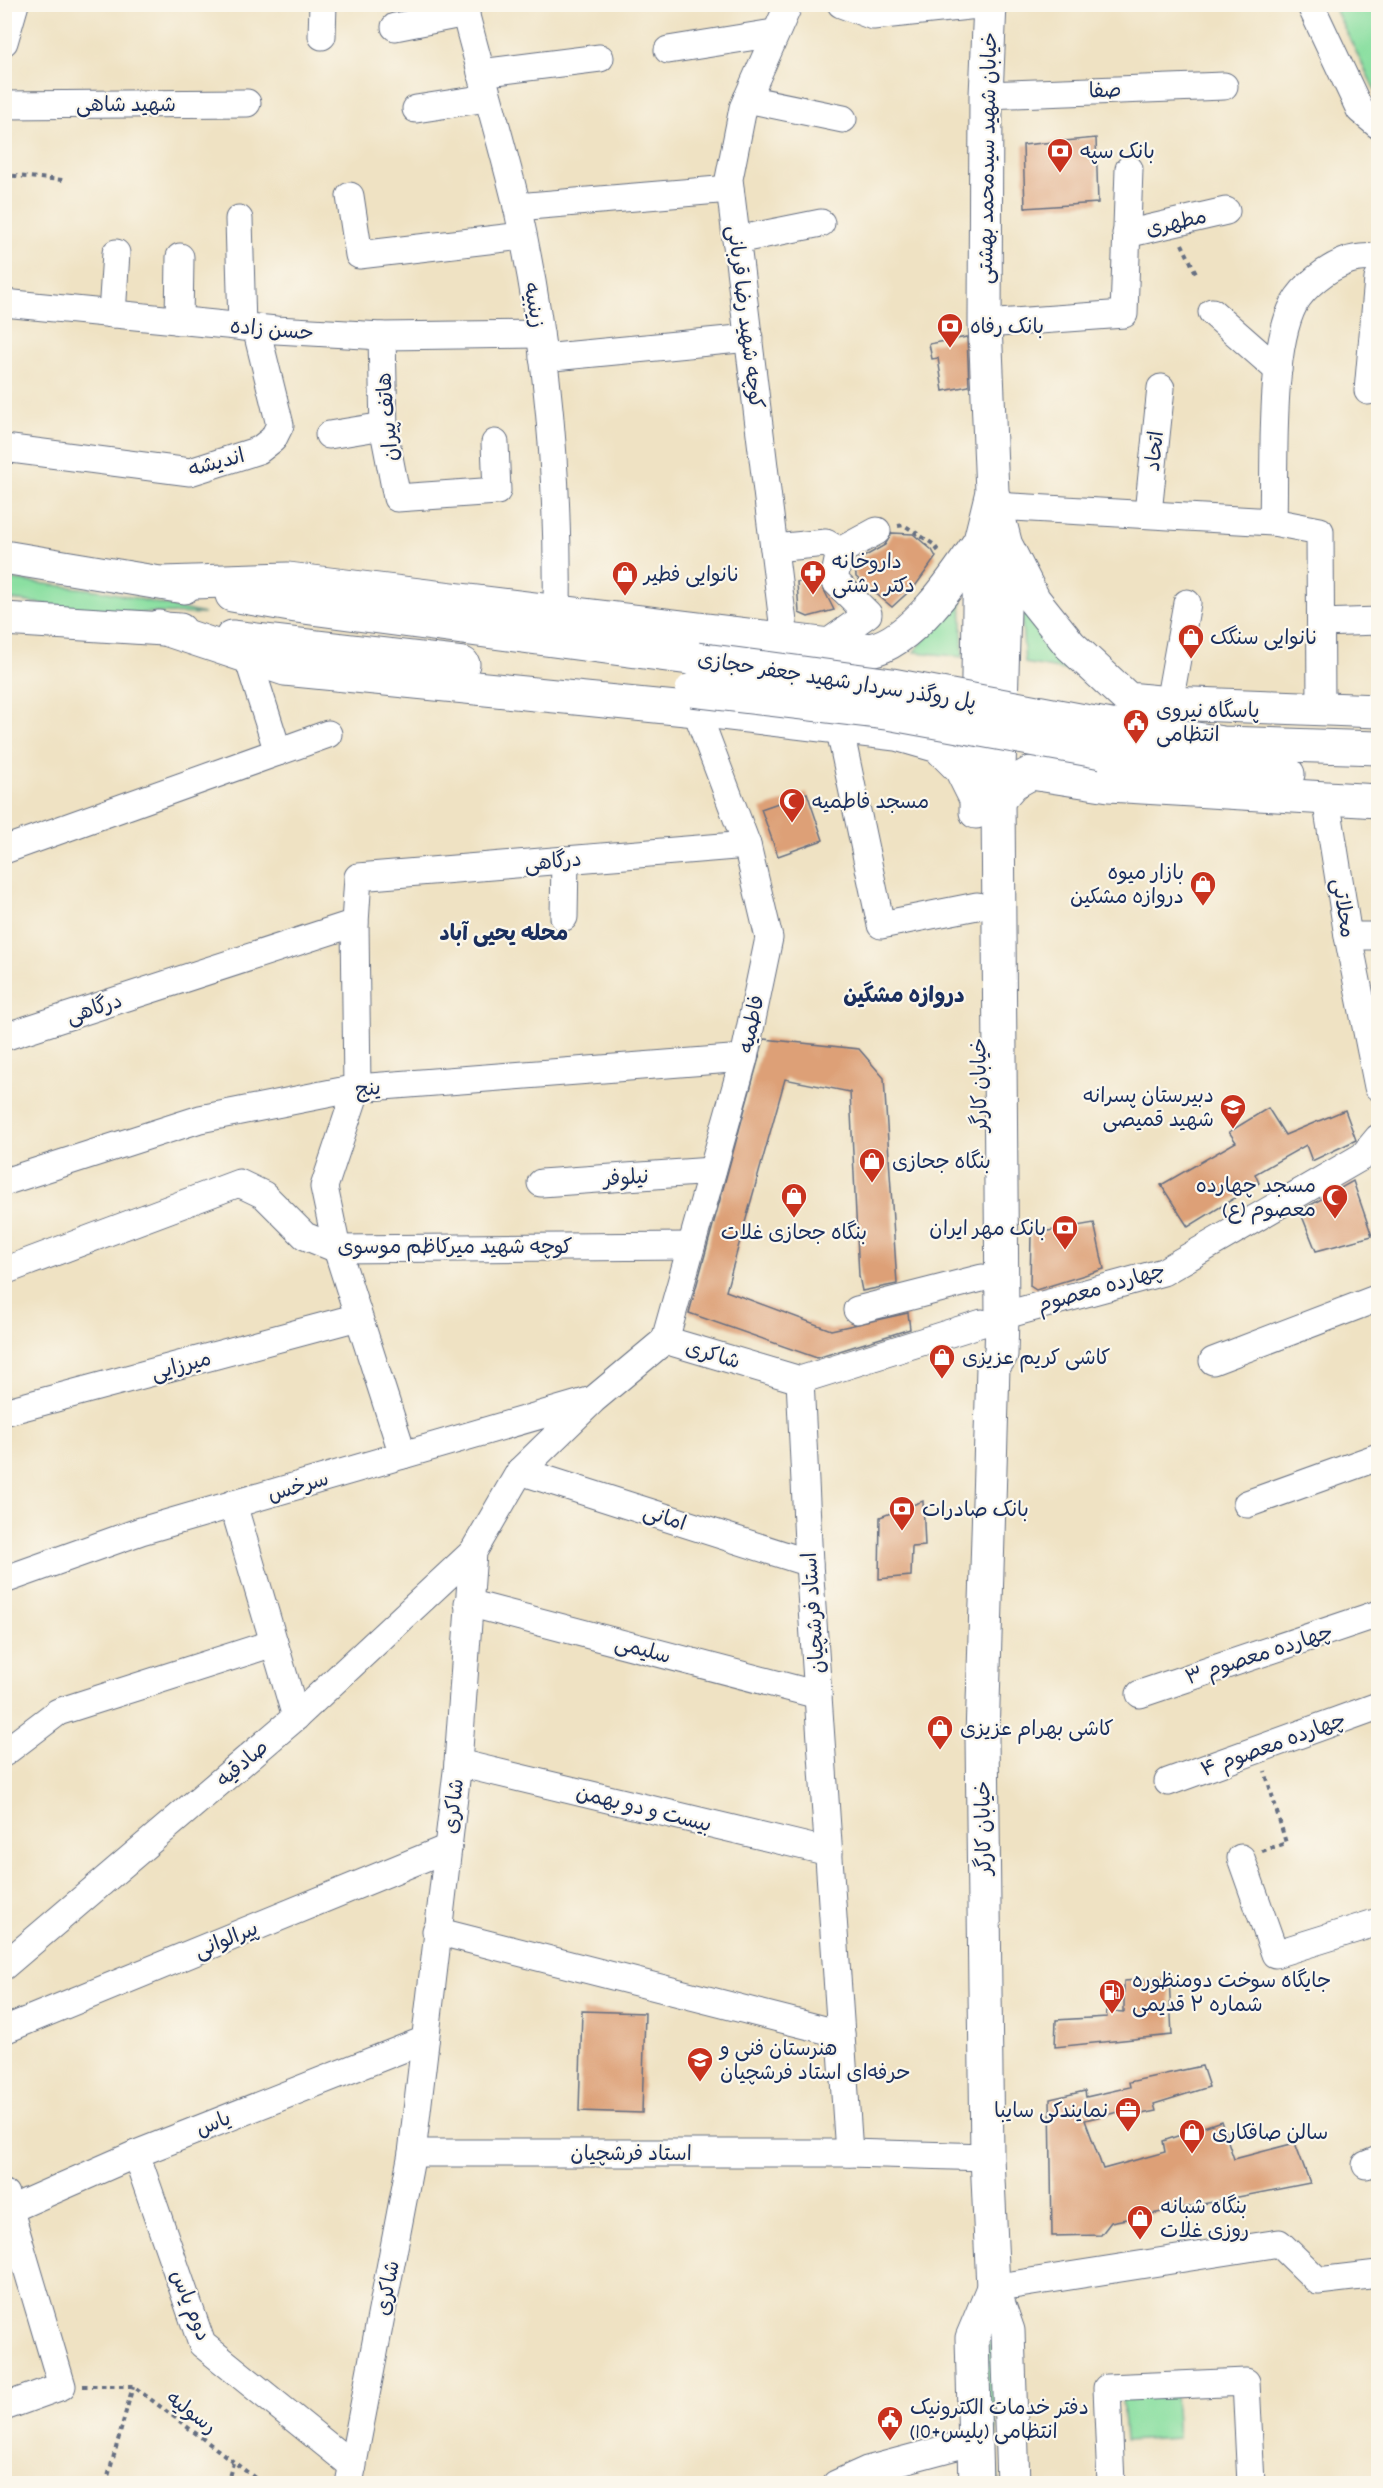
<svg xmlns="http://www.w3.org/2000/svg" width="1383" height="2488" font-family="Dekko,'Playpen Sans Arabic',sans-serif">
  <rect width="100%" height="100%" fill="#fbf7ec"/>
  <filter id="ink" filterUnits="userSpaceOnUse"><feTurbulence type="fractalNoise" baseFrequency=".0167" numOctaves="2"/><feDisplacementMap in="SourceGraphic" scale="12" xChannelSelector="R" yChannelSelector="G"/><feConvolveMatrix kernelMatrix="1 2 1 2 8 2 1 2 1" color-interpolation-filters="sRGB"/></filter>
  <filter id="wash" filterUnits="userSpaceOnUse"><feTurbulence type="fractalNoise" baseFrequency=".008" numOctaves="4" result="noise"/><feDisplacementMap in="SourceGraphic" scale="24" xChannelSelector="R" yChannelSelector="G"/><feGaussianBlur stdDeviation="1.35" result="paint"/><feColorMatrix in="noise" values="0 0 0 0 0 0 0 0 0 0 0 0 0 0 0 0 0 1.4 0 .05"/><feComposite in="paint" operator="in"/></filter>
  <g filter="url(#wash)">
    <rect width="100%" height="100%" fill="#efe2c3"/>
    <g fill="#8bdfa1" stroke="#538780" stroke-width="1.5">
      <path d="M1333,5H1378V93L1375,90Z"/>
      <path d="M5,579L104,591L204,614L102,612L5,599Z"/>
      <path d="M961,594L963,657L914,652Z"/>
      <path d="M1021,608L1075,672L1025,663Z"/>
      <path d="M988,2319L993,2331L997,2483H984Z"/>
      <path d="M1175,2394L1178,2438L1125,2441L1122,2397Z"/>
    </g>
    <g id="blocks">
      <g fill="#dda077">
        <path d="M1096,138L1098,203L1025,208L1023,145Z"/>
        <path d="M967,337L969,386L943,391L938,358L932,359L929,344Z"/>
        <path d="M892,533L913,534L932,550L936,557L916,585L892,607L856,577L855,562L885,545Z"/>
        <path d="M819,580L834,610L808,617L799,613L797,582Z"/>
        <path d="M807,793L823,840L778,856L761,809Z"/>
        <path d="M764,1039L859,1049L884,1078L897,1284L862,1291L859,1276L850,1092L785,1079L726,1291L831,1330L908,1313L910,1329L817,1358L689,1313Z"/>
        <path d="M1268,1108L1285,1135L1345,1110L1356,1140L1312,1161L1306,1145L1255,1174L1259,1183L1188,1227L1161,1185L1236,1142L1229,1132Z"/>
        <path d="M1353,1181L1372,1236L1316,1251L1300,1211Z"/>
        <path d="M1094,1223L1104,1269L1036,1290L1030,1286L1031,1234Z"/>
        <path d="M923,1501L925,1546L912,1547L911,1576L879,1579L880,1517Z"/>
        <path d="M1169,1978L1172,2035L1055,2047L1056,2020L1107,2017L1106,2011L1124,2012V1981Z"/>
        <path d="M582,2011L645,2013L642,2113L579,2111Z"/>
        <path d="M1202,2066L1209,2087L1154,2104L1156,2111L1137,2115L1135,2108L1085,2120L1103,2169L1165,2152L1163,2141L1221,2121L1234,2159L1295,2143L1310,2183L1111,2222L1101,2235L1052,2236L1050,2099L1085,2091L1086,2097L1130,2087L1129,2082Z"/>
      </g>
    </g>
  </g>
  <g filter="url(#ink)">
    <use href="#blocks" fill-opacity="0" stroke="#656e81" stroke-width="1.5"/>
    <g fill="none" stroke-linecap="round" stroke-linejoin="round">
      <g stroke="#656e81" stroke-width="29">
        <g id="minor">
          <path d="M463,4C480,72 501,139 517,206C547,340 559,476 557,612"/>
          <path d="M841,4L873,16L988,4"/>
          <path d="M1310,4L1360,110L1378,125"/>
          <path d="M395,27L466,13"/>
          <path d="M322,36L323,4"/>
          <path d="M4,42L15,4"/>
          <path d="M668,50L774,33"/>
          <path d="M481,73L600,58"/>
          <path d="M986,95L1224,86"/>
          <path d="M747,99L843,119"/>
          <path d="M4,105L247,103"/>
          <path d="M416,109L487,98"/>
          <path d="M350,196L359,255L522,236"/>
          <path d="M517,207L730,189"/>
          <path d="M239,219L242,327"/>
          <path d="M1126,234L1226,211"/>
          <path d="M736,240L821,223"/>
          <path d="M4,303L276,330L382,336L540,334"/>
          <path d="M1212,312L1278,370"/>
          <path d="M112,314L116,253"/>
          <path d="M179,321L180,257"/>
          <path d="M985,324L1124,314L1129,169"/>
          <path d="M382,336L384,431L397,498L497,491L495,443"/>
          <path d="M543,358L749,338"/>
          <path d="M1368,391L1378,279"/>
          <path d="M329,435L384,426"/>
          <path d="M4,448L190,472L259,450L273,439L280,425L256,328"/>
          <path d="M996,506L1273,522C1275,467 1269,351 1294,304C1304,286 1327,268 1347,261C1356,257 1369,258 1378,257"/>
          <path d="M1148,513L1161,388"/>
          <path d="M1273,522L1320,531L1321,708"/>
          <path d="M774,548L826,543L840,551L877,531"/>
          <path d="M1321,623L1378,621"/>
          <path d="M785,639L729,179L743,108L789,4"/>
          <path d="M826,644L868,614L834,580L840,551"/>
          <path d="M248,658L278,752"/>
          <path d="M1169,703L1187,603"/>
          <path d="M839,726L881,925L977,906"/>
          <path d="M1326,798L1348,936L1378,1087"/>
          <path d="M4,850L328,734"/>
          <path d="M564,917L565,860"/>
          <path d="M1348,936H1378"/>
          <path d="M4,1037L355,923"/>
          <path d="M4,1182L200,1119L357,1088L744,1058"/>
          <path d="M541,1183L712,1171"/>
          <path d="M4,1271L239,1183L264,1195L305,1236L337,1249L691,1246"/>
          <path d="M857,1310L982,1278"/>
          <path d="M1002,1316L1163,1272L1363,1156L1378,1138"/>
          <path d="M665,1340L744,1058L769,938L747,845L696,710"/>
          <path d="M1213,1361L1378,1298"/>
          <path d="M800,1380L809,1563L849,2153"/>
          <path d="M800,1380L982,1323"/>
          <path d="M4,1412L358,1317"/>
          <path d="M403,1455L337,1249L324,1187L357,1088L355,923L358,877L747,845"/>
          <path d="M520,1471L809,1563"/>
          <path d="M233,1504L296,1717"/>
          <path d="M1247,1504L1378,1457"/>
          <path d="M4,1580L141,1531L589,1401"/>
          <path d="M468,1603L818,1695"/>
          <path d="M1140,1694L1378,1614"/>
          <path d="M4,1753L58,1712L274,1643"/>
          <path d="M458,1763L829,1852"/>
          <path d="M1168,1782L1378,1706"/>
          <path d="M1241,1858L1275,1954L1378,1922"/>
          <path d="M436,1931L841,2034"/>
          <path d="M4,1966L296,1717L473,1552"/>
          <path d="M4,2030L448,1848"/>
          <path d="M412,2153H849L987,2157"/>
          <path d="M136,2154L202,2344L353,2466"/>
          <path d="M1366,2165L1378,2160"/>
          <path d="M4,2212L136,2154L425,2040"/>
          <path d="M993,2288L1279,2243L1318,2281L1378,2274"/>
          <path d="M4,2407L62,2386L5,2194"/>
          <path d="M349,2484L412,2153L458,1763L473,1552L520,1471L593,1400L665,1340L800,1380"/>
          <path d="M836,2484L867,2470L975,2441"/>
          <path d="M1111,2484L1107,2388L1246,2382L1251,2484"/>
        </g>
      </g>
      <g stroke="#656e81" stroke-width="35">
        <g id="major">
          <path d="M990,4L986,95L985,324L992,492L1006,546L998,800L1002,1316L1001,1355L993,1367L982,1737L987,2157L993,2288L1008,2331L1013,2484"/>
          <path d="M1008,549L1034,600L1070,645L1128,699L1169,703L1378,711"/>
          <path d="M4,557L184,587"/>
          <path d="M163,583L288,579L870,650C913,642 957,575 980,541"/>
          <path d="M232,595L296,606L697,659"/>
          <path d="M4,619L180,630"/>
          <path d="M159,627L285,669L696,710L896,734L938,746L961,769L976,799"/>
          <path d="M232,637L463,664"/>
          <path d="M1111,726L1223,743L1378,748"/>
          <path d="M1102,752L1215,769L1288,774"/>
          <path d="M998,800L1013,783L1031,773L1109,785L1378,801"/>
          <path d="M976,812L980,541L991,496"/>
          <path d="M976,2484L972,2338L993,2288"/>
        </g>
      </g>
      <g stroke="#656e81" stroke-width="4" stroke-dasharray="4.5 4.5" stroke-linecap="butt">
        <path d="M4,175L63,180"/>
        <path d="M1182,244L1196,273"/>
        <path d="M898,526L904,525L933,544L940,553"/>
        <path d="M1262,1851L1286,1843L1265,1771"/>
        <path d="M83,2386H133L263,2484"/>
        <path d="M106,2484L133,2386"/>
        <path d="M227,2484L233,2463"/>
      </g>
      <use href="#minor" stroke="#fff" stroke-width="27"/>
      <use href="#major" stroke="#fff" stroke-width="33"/>
      <g stroke="#656e81" stroke-width="35" stroke-linecap="butt">
        <g id="major-bridge">
          <path d="M697,659L892,685L1111,726"/>
          <path d="M692,690L887,713L1102,752"/>
        </g>
      </g>
      <use href="#major-bridge" stroke="#fff" stroke-width="33"/>
    </g>
  </g>
  <defs>
    <g id="bank-pin" transform="scale(1.35)"><path d="M0 17L-7.5 6A9.5 9.5 0 1 1 7.5 6Z" fill="#c8321e" stroke="#fbf7ec"/><path d="M-6-4H6V4H-6ZM0-2.3a2.3 2.3 0 1 0 0 4.6a2.3 2.3 0 1 0 0-4.6Z" fill="#fff"/></g>
    <g id="pharmacy-pin" transform="scale(1.35)"><path d="M0 17L-7.5 6A9.5 9.5 0 1 1 7.5 6Z" fill="#c8321e" stroke="#fbf7ec"/><path d="M-2-6h4v4h4v4h-4v4h-4v-4h-4v-4h4Z" fill="#fff"/></g>
    <g id="shop-pin" transform="scale(1.35)"><path d="M0 17L-7.5 6A9.5 9.5 0 1 1 7.5 6Z" fill="#c8321e" stroke="#fbf7ec"/><path d="M-5-2.5h2.3a2.7 3.5 0 0 1 5.4 0H5L5.5 6h-11ZM-1.5-2.5h3a1.5 2.3 0 0 0-3 0Z" fill="#fff"/></g>
    <g id="civic-pin" transform="scale(1.35)"><path d="M0 17L-7.5 6A9.5 9.5 0 1 1 7.5 6Z" fill="#c8321e" stroke="#fbf7ec"/><path d="M-.6-6.5H3V-4.5H.6V-3L4-1V1h2V6H-6V1h2V-1L-.6-3ZM-1.2 2.5V6h2.4V2.5Z" fill="#fff"/></g>
    <g id="mosque-pin" transform="scale(1.35)"><path d="M0 17L-7.5 6A9.5 9.5 0 1 1 7.5 6Z" fill="#c8321e" stroke="#fbf7ec"/><path d="M3.5-4.9A6 6 0 1 0 3.5 4.9A5 5 0 1 1 3.5-4.9Z" fill="#fff"/></g>
    <g id="school-pin" transform="scale(1.35)"><path d="M0 17L-7.5 6A9.5 9.5 0 1 1 7.5 6Z" fill="#c8321e" stroke="#fbf7ec"/><path d="M0-5L7-2L0 1L-7-2ZM-4 1L0 2.5L4 1V4Q0 6-4 4Z" fill="#fff"/></g>
    <g id="fuel-pin" transform="scale(1.35)"><path d="M0 17L-7.5 6A9.5 9.5 0 1 1 7.5 6Z" fill="#c8321e" stroke="#fbf7ec"/><path d="M-5.5-6h7V0h2V4h1.3V-2.5L3-4.5l.8-.8L6-3V5H2.5V1h-1V6h-7ZM-4.2-4.7v3.2H.2V-4.7Z" fill="#fff"/></g>
    <g id="office-pin" transform="scale(1.35)"><path d="M0 17L-7.5 6A9.5 9.5 0 1 1 7.5 6Z" fill="#c8321e" stroke="#fbf7ec"/><path d="M-6-3h4V-5.5h4V-3h4V5H-6ZM-1-4.5V-3h2v-1.5ZM-6 0V1H6V0Z" fill="#fff"/></g>
  </defs>
  <g fill-rule="evenodd">
    <use href="#bank-pin" x="1060" y="151"/>
    <use href="#bank-pin" x="950" y="326"/>
    <use href="#pharmacy-pin" x="813" y="573"/>
    <use href="#shop-pin" x="625" y="574"/>
    <use href="#shop-pin" x="1191" y="637"/>
    <use href="#civic-pin" x="1136" y="722"/>
    <use href="#mosque-pin" x="792" y="801"/>
    <use href="#shop-pin" x="1203" y="884"/>
    <use href="#school-pin" x="1233" y="1107"/>
    <use href="#shop-pin" x="872" y="1161"/>
    <use href="#shop-pin" x="794" y="1196"/>
    <use href="#mosque-pin" x="1335" y="1197"/>
    <use href="#bank-pin" x="1065" y="1228"/>
    <use href="#shop-pin" x="942" y="1357"/>
    <use href="#bank-pin" x="902" y="1509"/>
    <use href="#shop-pin" x="940" y="1728"/>
    <use href="#fuel-pin" x="1112" y="1992"/>
    <use href="#school-pin" x="700" y="2060"/>
    <use href="#office-pin" x="1128" y="2110"/>
    <use href="#shop-pin" x="1192" y="2132"/>
    <use href="#shop-pin" x="1140" y="2218"/>
    <use href="#civic-pin" x="890" y="2419"/>
  </g>
  <g text-anchor="middle" stroke-width="4.5" stroke-linejoin="round" paint-order="stroke">
    <g font-size="21" fill="#1b2f5e" stroke="#fbf7ec">
      <text transform="translate(1105 90) rotate(-2)" y="7">صفا</text>
      <text x="126" y="111">شهید شاهی</text>
      <text transform="translate(987 158) rotate(-89)" y="7">خیابان شهید سیدمحمد بهشتی</text>
      <text transform="translate(1176 222) rotate(-13)" y="7">مطهری</text>
      <text transform="translate(535 305) rotate(80)" y="7">زینبیه</text>
      <text transform="translate(746 317) rotate(83)" y="7">کوچه شهید رضا قربانی</text>
      <text transform="translate(272 329) rotate(5)" y="7">حسن زاده</text>
      <text transform="translate(387 417) rotate(-95)" y="7">هاتف پیران</text>
      <text transform="translate(1154 451) rotate(-84)" y="7">اتحاد</text>
      <text transform="translate(216 462) rotate(-15)" y="7">اندیشه</text>
      <text transform="translate(837 680) rotate(9)" y="7">پل روگذر سردار شهید جعفر حجازی</text>
      <text transform="translate(553 861) rotate(-5)" y="7">درگاهی</text>
      <text transform="translate(1344 908) rotate(81)" y="7">محلاتی</text>
      <text transform="translate(94 1008) rotate(-18)" y="7">درگاهی</text>
      <text transform="translate(751 1024) rotate(-78)" y="7">فاطمیه</text>
      <text transform="translate(979 1085) rotate(-91)" y="7">خیابان کارگر</text>
      <text transform="translate(368 1088) rotate(-6)" y="7">ینج</text>
      <text transform="translate(626 1177) rotate(-4)" y="7">نیلوفر</text>
      <text x="455" y="1253">کوچه شهید میرکاظم موسوی</text>
      <text transform="translate(1101 1287) rotate(-16)" y="7">چهارده معصوم</text>
      <text transform="translate(713 1354) rotate(16)" y="7">شاکری</text>
      <text transform="translate(181 1365) rotate(-15)" y="7">میرزایی</text>
      <text transform="translate(298 1486) rotate(-16)" y="7">سرخس</text>
      <text transform="translate(665 1517) rotate(18)" y="7">امانی</text>
      <text transform="translate(813 1613) rotate(-94)" y="7">استاد فرشچیان</text>
      <text transform="translate(643 1649) rotate(15)" y="7">سلیمی</text>
      <text transform="translate(1259 1654) rotate(-18)" y="7">چهارده معصوم ۳</text>
      <text transform="translate(1273 1744) rotate(-20)" y="7">چهارده معصوم ۴</text>
      <text transform="translate(242 1763) rotate(-40)" y="7">صادقیه</text>
      <text transform="translate(453 1806) rotate(-83)" y="7">شاکری</text>
      <text transform="translate(644 1808) rotate(14)" y="7">بیست و دو بهمن</text>
      <text transform="translate(983 1828) rotate(-91)" y="7">خیابان کارگر</text>
      <text transform="translate(226 1939) rotate(-22)" y="7">پیرالوانی</text>
      <text transform="translate(213 2123) rotate(-22)" y="7">یاس</text>
      <text x="631" y="2160">استاد فرشچیان</text>
      <text transform="translate(387 2288) rotate(-79)" y="7">شاکری</text>
      <text transform="translate(191 2305) rotate(68)" y="7">دوم یاس</text>
      <text transform="translate(192 2412) rotate(37)" y="7">رسولیه</text>
    </g>
    <g font-size="21" fill="#1b2f5e" stroke="#fbf7ec" text-anchor="start">
      <text x="1080" y="158">بانک سپه</text>
      <text x="970" y="333">بانک رفاه</text>
      <text x="832" y="568">داروخانه<tspan x="832" dy="24">دکتر دشتی</tspan></text>
      <text x="644" y="581">نانوایی فطیر</text>
      <text x="1210" y="644">نانوایی سنگک</text>
      <text x="1156" y="717">پاسگاه نیروی<tspan x="1156" dy="24">انتظامی</tspan></text>
      <text x="812" y="808">مسجد فاطمیه</text>
      <text x="1184" y="879" text-anchor="end">بازار میوه<tspan x="1184" dy="24">دروازه مشکین</tspan></text>
      <text x="1214" y="1102" text-anchor="end">دبیرستان پسرانه<tspan x="1214" dy="24">شهید قمیصی</tspan></text>
      <text x="892" y="1168">بنگاه جحازی</text>
      <text x="1316" y="1192" text-anchor="end">مسجد چهارده<tspan x="1316" dy="24">معصوم (ع)</tspan></text>
      <text x="1046" y="1235" text-anchor="end">بانک مهر ایران</text>
      <text x="794" y="1239" text-anchor="middle">بنگاه جحازی غلات</text>
      <text x="962" y="1364">کاشی کریم عزیزی</text>
      <text x="922" y="1516">بانک صادرات</text>
      <text x="960" y="1735">کاشی بهرام عزیزی</text>
      <text x="1132" y="1987">جایگاه سوخت دومنظوره<tspan x="1132" dy="24">شماره ۲ قدیمی</tspan></text>
      <text x="720" y="2055">هنرستان فنی و<tspan x="720" dy="24">حرفه‌ای استاد فرشچیان</tspan></text>
      <text x="1108" y="2117" text-anchor="end">نمايندكى سايبا</text>
      <text x="1212" y="2139">سالن صافكارى</text>
      <text x="1160" y="2213">بنگاه شبانه<tspan x="1160" dy="24">روزی غلات</tspan></text>
      <text x="910" y="2414">دفتر خدمات الکترونیک<tspan x="910" dy="24">انتظامی (پلیس+10)</tspan></text>
    </g>
    <g font-size="22" font-weight="bold" fill="#1b2f5e" stroke="#fbf7ec">
      <text x="504" y="940">محله یحیی آباد</text>
      <text x="904" y="1002">دروازه مشگین</text>
    </g>
  </g>
  <rect width="1383" height="2488" fill="none" stroke="#fbf7ec" stroke-width="24"/>
</svg>
